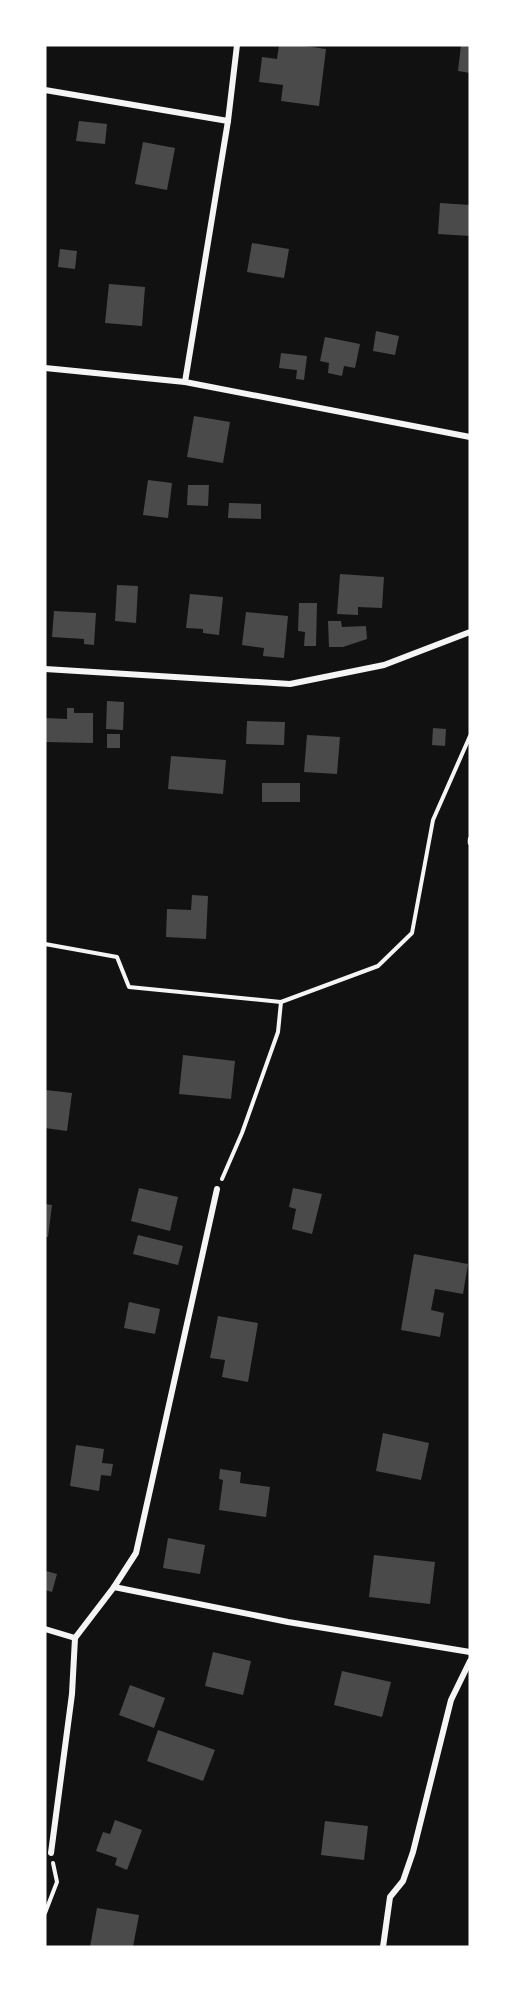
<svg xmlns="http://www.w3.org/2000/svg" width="515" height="1992" font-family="'Noto Sans',sans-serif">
  <rect width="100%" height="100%" fill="#111"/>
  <g fill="#4a4a4a">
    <path d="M279,45H298L326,49L319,106L281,101L283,85L259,82L262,57L277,59Z"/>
    <path d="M461,45H470V73L458,71Z"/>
    <path d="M79,121L107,124L105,144L76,141Z"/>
    <path d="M143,142L175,148L167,190L135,184Z"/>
    <path d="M440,203L470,205V236L438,234Z"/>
    <path d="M252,243L289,249L284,278L247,272Z"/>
    <path d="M60,249L77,251L75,269L58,267Z"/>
    <path d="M109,284L145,287L142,326L105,323Z"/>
    <path d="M376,331L399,336L395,355L373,351Z"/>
    <path d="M325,337L360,344L355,368L344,366L342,376L328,373L329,363L320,361Z"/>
    <path d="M281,353L307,356L304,380L296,379L297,370L279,368Z"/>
    <path d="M194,416L230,422L223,463L187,457Z"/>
    <path d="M148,480L172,483L168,518L143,515Z"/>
    <path d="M188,485H209L208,506L187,505Z"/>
    <path d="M229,503L261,504V519L228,518Z"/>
    <path d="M340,574L384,577L382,608L358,607V615L337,614Z"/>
    <path d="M117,585L138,586L136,623L115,621Z"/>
    <path d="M190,594L223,597L219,635L203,633V629L186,628Z"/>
    <path d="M299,603H317L316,646H304L305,632L298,631Z"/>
    <path d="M54,611L96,613L94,645L84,644V639L52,637Z"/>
    <path d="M246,612L288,616L284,658L263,656L264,648L242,645Z"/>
    <path d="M328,621H341L342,627L366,626L367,639L343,647H329Z"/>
    <path d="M107,701L124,702L123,730L106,729Z"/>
    <path d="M67,708H74V713H93V743L45,742V718L67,719Z"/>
    <path d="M247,721L285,722L284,745L246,744Z"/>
    <path d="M433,728L446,729L445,746L432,745Z"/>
    <rect x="107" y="734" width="13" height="14"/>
    <path d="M307,735L340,737L337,774L304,772Z"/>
    <path d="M171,756L226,760L223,794L168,789Z"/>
    <rect x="262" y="783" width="38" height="19"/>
    <path d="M192,895L208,896L206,939L166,937L167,909L191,910Z"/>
    <path d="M183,1055L235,1061L231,1099L179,1094Z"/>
    <path d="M46,1090L72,1093L67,1131L45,1128Z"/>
    <path d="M139,1188L178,1197L170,1231L131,1221Z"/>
    <path d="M293,1188L322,1194L312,1234L292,1229L296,1209L289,1207Z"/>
    <path d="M45,1204L52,1205L48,1237H45Z"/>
    <path d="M138,1235L183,1246L178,1265L133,1254Z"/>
    <path d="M414,1254L468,1264L463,1294L435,1289L431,1310L444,1313L440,1337L401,1330Z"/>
    <path d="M129,1302L160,1309L155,1334L124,1328Z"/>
    <path d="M218,1316L258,1323L248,1382L222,1377L225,1360L210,1358Z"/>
    <path d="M383,1433L429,1443L421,1480L376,1471Z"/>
    <path d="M76,1445L104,1449L102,1463L113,1464L111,1476L101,1475L99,1491L70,1486Z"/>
    <path d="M220,1469L241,1472L240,1483L270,1487L266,1517L219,1510L223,1480L219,1479Z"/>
    <path d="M168,1538L205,1545L200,1574L163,1568Z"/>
    <path d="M374,1555L435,1562L430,1604L369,1597Z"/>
    <path d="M46,1571L57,1574L52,1592L45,1590Z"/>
    <path d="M213,1652L251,1661L243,1695L205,1686Z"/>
    <path d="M342,1671L391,1682L382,1717L334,1705Z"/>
    <path d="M130,1685L165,1698L154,1728L119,1715Z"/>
    <path d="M158,1730L215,1750L203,1781L147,1761Z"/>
    <path d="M115,1820L142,1830L127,1870L115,1865L117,1858L96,1851L103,1832L110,1834Z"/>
    <path d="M325,1821L368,1826L364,1860L321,1855Z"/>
    <path d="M97,1908L139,1915L133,1947H90Z"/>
  </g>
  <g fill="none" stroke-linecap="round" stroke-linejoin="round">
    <g stroke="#f5f5f5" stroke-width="4">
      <path d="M45,944L117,957L129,987L281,1002"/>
      <path d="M222,1179L242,1133L278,1032L281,1002L378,966L412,933L433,820L470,736"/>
      <path d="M45,1913L57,1882L53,1863"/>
    </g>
    <path stroke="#f5f5f5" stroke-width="4.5" d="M470,843V839"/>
    <g stroke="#f5f5f5" stroke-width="6">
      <path d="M45,90L228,121"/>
      <path d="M45,368L185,382L470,437"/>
      <path d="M185,382L228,121L237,45"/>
      <path d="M45,669L290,684L384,665L470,632"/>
      <path d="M114,1587L288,1622L470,1652"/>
      <path d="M45,1629L75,1638"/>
      <path d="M51,1853L72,1694L75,1638L114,1587L136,1553L217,1189"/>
      <path d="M383,1947L390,1897L403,1881L413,1852L451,1700L470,1661"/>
    </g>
  </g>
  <rect width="515" height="1992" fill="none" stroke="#ffffff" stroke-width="93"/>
</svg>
